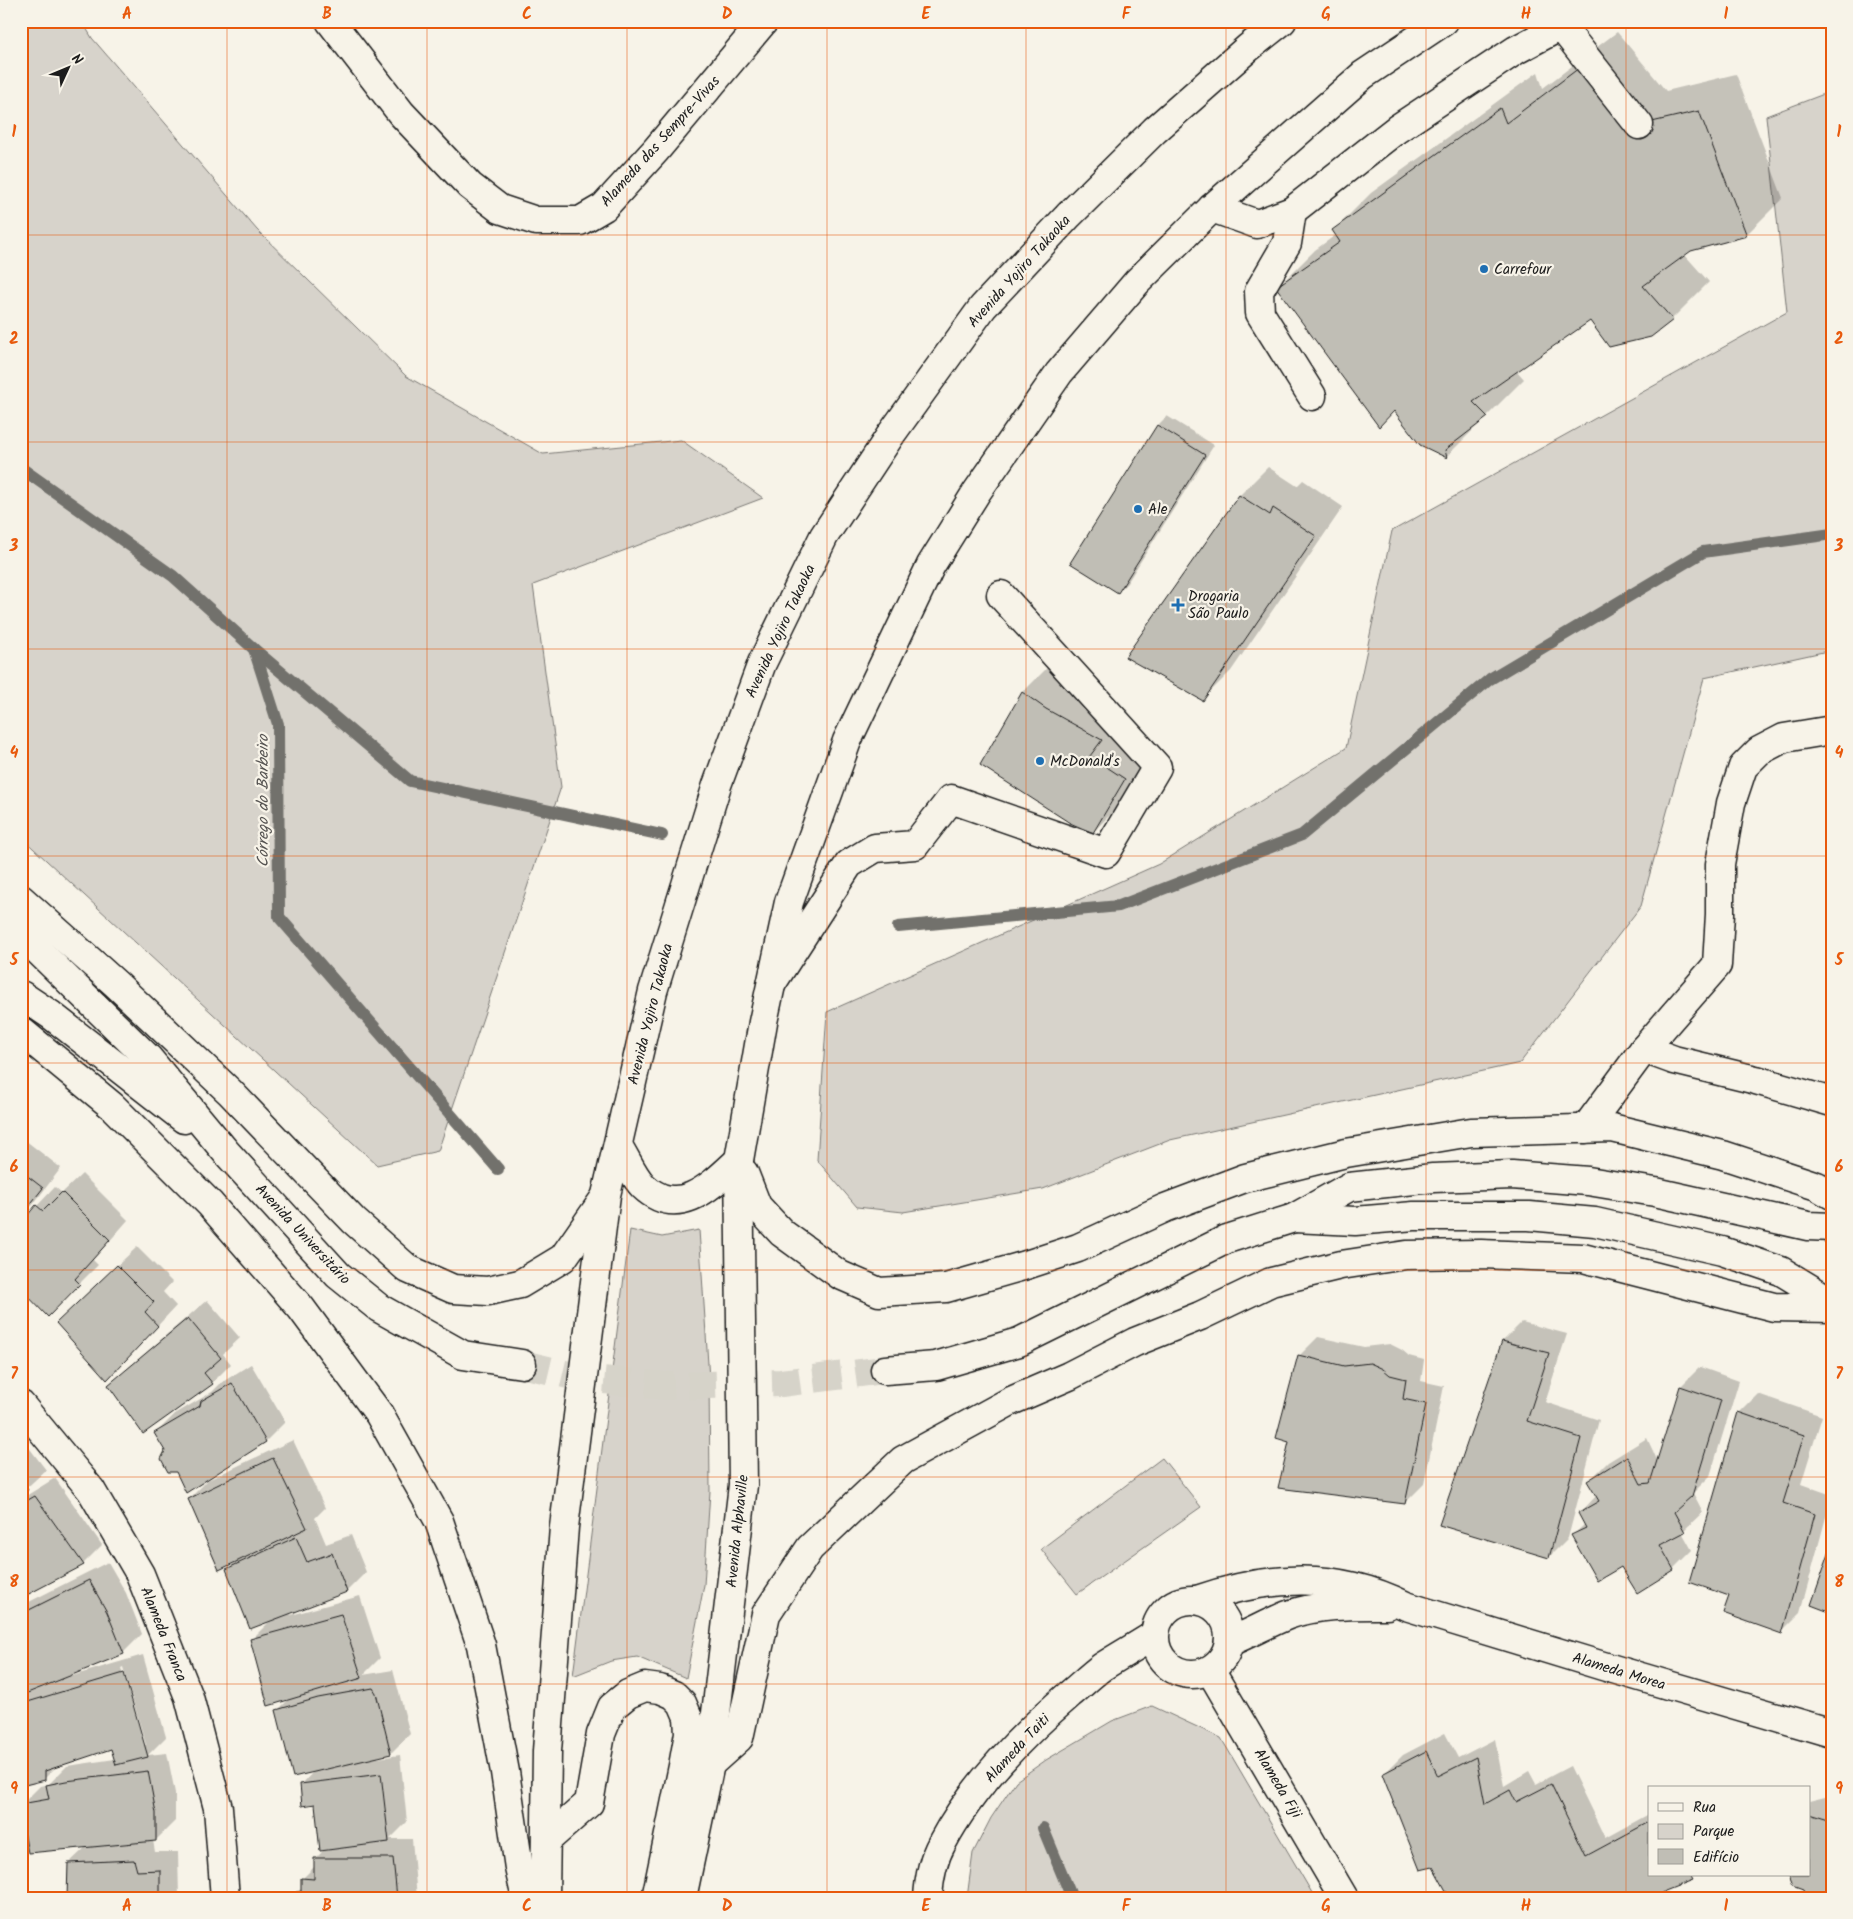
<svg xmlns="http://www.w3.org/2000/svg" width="1853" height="1919" font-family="Kalam,sans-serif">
  <rect width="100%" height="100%" fill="#f7f3e8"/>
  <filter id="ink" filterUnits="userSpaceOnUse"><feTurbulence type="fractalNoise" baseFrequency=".02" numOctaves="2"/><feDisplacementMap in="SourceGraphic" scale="10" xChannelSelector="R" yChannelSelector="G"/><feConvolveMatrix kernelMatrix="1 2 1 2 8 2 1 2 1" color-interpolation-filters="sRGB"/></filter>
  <g filter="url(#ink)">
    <g fill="#d7d3cb" stroke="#7a7874">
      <path d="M21,21H82L92,38L257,230L406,376L543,454L681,440L763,498L533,585L561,787L438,1151L377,1165L21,837Z"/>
      <path d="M1832,91V650L1704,678L1641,906L1520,1063L1170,1140L1043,1189L903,1212L857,1207L817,1160L827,1012L1159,864L1346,748L1392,531L1787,312L1766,116Z"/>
      <path d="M630,1230L662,1237L699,1230L709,1379L710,1491L704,1585L686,1678L637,1657L611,1661L573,1676Z"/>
      <path d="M1162,1458L1201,1507L1077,1594L1041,1549Z"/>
      <path d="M1152,1706L1221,1738L1315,1898H967L973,1853L991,1818L1016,1781L1046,1760L1112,1721Z"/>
    </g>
    <g fill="#0003" fill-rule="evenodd">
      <path d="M1617,32L1666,91L1736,74L1783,198L1746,235L1690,250L1684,254L1709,282L1672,319L1650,336L1590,319L1516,370L1524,379L1447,456L1394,410L1278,287L1315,250L1337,234L1334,230L1371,193L1538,72L1543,88Z"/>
      <path d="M1167,416L1214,445L1127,583L1118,592L1072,563L1158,425Z"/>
      <path d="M1268,467L1297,486L1303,480L1343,507L1231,671L1203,699L1127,657L1240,495Z"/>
      <path d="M1051,664L1075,681L1129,711L1118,728L1153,750L1121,804L1093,832L982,764L1023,692Z"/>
      <path d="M21,1137L61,1168L21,1220Z"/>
      <path d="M82,1174L128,1220L93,1260L98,1265L48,1315L37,1206L55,1187L62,1193Z"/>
      <path d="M137,1247L172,1282L163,1292L176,1306L126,1360L76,1304Z"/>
      <path d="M207,1300L240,1338L223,1354L231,1364L212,1383L110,1386L129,1367Z"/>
      <path d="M1522,1322L1567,1334L1545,1402L1599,1420L1568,1538L1549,1557L1441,1524L1503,1341Z"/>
      <path d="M1318,1337L1364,1347L1390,1344L1402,1350L1409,1356L1424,1360L1421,1381L1444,1386L1424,1484L1405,1503L1291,1441L1299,1356Z"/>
      <path d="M251,1364L285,1422L266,1441L187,1491L156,1433L175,1414L212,1392L221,1383Z"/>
      <path d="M1700,1367L1739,1381L1710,1476L1693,1493L1703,1512L1682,1532L1692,1550L1673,1569L1622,1565L1573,1535L1585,1524L1580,1513L1597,1495L1589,1481L1608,1462L1647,1438L1658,1462L1681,1386Z"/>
      <path d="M1758,1394L1822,1416L1801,1484L1832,1495L1800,1613L1781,1632L1730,1595L1739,1413Z"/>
      <path d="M21,1437L46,1470L21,1493Z"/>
      <path d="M293,1440L325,1508L315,1518L326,1544L351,1535L366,1572L347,1591L290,1613L291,1615L360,1596L380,1658L363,1675L393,1670L410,1734L391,1753L378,1756V1758L400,1755L407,1822L390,1839H412L417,1898H297V1892L302,1888V1879L315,1866L316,1858L325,1849L316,1803L301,1785L314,1771L278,1710L290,1698L252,1639L271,1620L227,1570L235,1562L189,1499L208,1480Z"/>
      <path d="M55,1478L102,1545L83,1564L21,1597V1499Z"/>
      <path d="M108,1562L126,1593L142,1634L123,1653L71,1674L72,1676L143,1655L166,1737L148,1755L167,1753L175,1793V1821L156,1840H153L155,1852H178L179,1898H68L69,1863L87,1846L21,1805L40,1786L49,1784L67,1766L115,1759L111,1748L58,1765L44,1779L21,1785V1694L25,1690L21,1681V1606ZM123,1667L146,1745H143L121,1668Z"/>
      <path d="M1445,1733L1458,1758L1495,1739L1504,1786L1529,1771L1536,1784L1570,1766L1605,1838L1649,1814V1875H1695L1692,1878L1615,1893H1550L1384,1774L1403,1755Z"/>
      <path d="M1829,1796L1832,1797V1898L1809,1875V1801Z"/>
    </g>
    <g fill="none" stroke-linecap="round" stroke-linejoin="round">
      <g stroke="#72716c" stroke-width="12">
        <path d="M21,468L173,576L254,649L410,781L662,835"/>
        <path d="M254,649L278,724L279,917L498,1169"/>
        <path d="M898,927L1119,906L1302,835L1490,679L1703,552L1832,534"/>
        <path d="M1043,1828L1072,1898"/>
      </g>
    </g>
    <g fill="#c0beb5" stroke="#1c1c1c">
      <path d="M1579,68L1639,125L1699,111L1747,236L1691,251L1643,286L1673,320L1651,337L1609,347L1590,321L1473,402L1488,417L1445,450L1447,458L1420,445L1394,411L1379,427L1276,287L1340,242L1332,230L1500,108L1506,123Z"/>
      <path d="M1157,425L1205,455L1118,593L1070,563Z"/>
      <path d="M1239,495L1270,515L1273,508L1316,536L1203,701L1125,657Z"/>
      <path d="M1022,692L1046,709L1102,740L1090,756L1125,779L1093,833L1070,823L980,765Z"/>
      <path d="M21,1171L43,1188L21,1216Z"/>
      <path d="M62,1192L110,1240L75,1279L80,1284L48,1317L21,1289V1223L36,1205L43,1211Z"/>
      <path d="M117,1265L154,1302L145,1312L158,1326L107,1380L56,1323Z"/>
      <path d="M188,1318L221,1358L204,1373L213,1384L143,1434L108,1385Z"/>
      <path d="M1502,1341L1549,1353L1527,1421L1581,1438L1549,1558L1439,1525Z"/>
      <path d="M1298,1355L1344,1366L1370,1363L1383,1369L1390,1375L1406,1379L1403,1399L1426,1404L1405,1504L1278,1488L1289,1442L1276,1438Z"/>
      <path d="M232,1383L266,1442L186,1493L176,1472H168L161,1459L165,1451L154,1433L200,1406L201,1401Z"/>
      <path d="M1680,1386L1721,1400L1692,1496L1674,1512L1685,1532L1660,1545L1674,1570L1637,1593L1621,1567L1597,1581L1571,1535L1586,1528L1578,1513L1599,1501L1587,1481L1627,1456L1641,1484L1650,1483Z"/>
      <path d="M1738,1412L1804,1435L1783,1503L1815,1514L1782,1634L1723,1613L1729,1596L1689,1582Z"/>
      <path d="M273,1458L307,1528L219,1570L188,1499Z"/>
      <path d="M21,1481L28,1490L21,1494Z"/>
      <path d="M35,1496L84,1565L21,1598V1504Z"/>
      <path d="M296,1537L307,1562L332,1553L347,1592L250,1629L226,1569Z"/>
      <path d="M1832,1544V1613L1811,1605Z"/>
      <path d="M89,1580L107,1612L124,1654L25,1694L21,1684V1614Z"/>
      <path d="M341,1614L362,1678L268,1706L250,1639Z"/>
      <path d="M124,1673L148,1757L116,1765L111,1749L45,1771V1780L21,1786V1704Z"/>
      <path d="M373,1688L376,1693L391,1754L293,1777L276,1710L318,1698Z"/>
      <path d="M1426,1751L1438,1776L1476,1757L1485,1804L1510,1790L1516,1802L1551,1784L1586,1856L1649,1822V1875H1690L1693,1880L1665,1891L1657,1898H1618L1615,1895L1608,1898H1551L1550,1895L1544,1898H1450L1433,1867L1420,1870L1382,1774Z"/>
      <path d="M148,1771L156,1813V1841L28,1853L21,1814V1804L49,1799L46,1785L66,1781Z"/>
      <path d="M381,1774L389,1842L320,1851L315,1804L302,1806L300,1784Z"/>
      <path d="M1809,1814L1832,1821V1898H1808L1804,1889L1793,1885L1789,1875H1809Z"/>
      <path d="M314,1858H393L397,1898H296V1892H301V1878L314,1879Z"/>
      <path d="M134,1860L137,1871L160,1870V1898H67L68,1863Z"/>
    </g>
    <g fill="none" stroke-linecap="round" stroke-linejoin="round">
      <path stroke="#d6d3c9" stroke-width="28" stroke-dasharray="28 14" stroke-linecap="butt" d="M522,1364L582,1378L667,1386L781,1383L885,1370"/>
      <g stroke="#1c1c1c" stroke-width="31">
        <g id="minor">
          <path d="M330,21L401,113L470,186L500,209L536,221H580L604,207L656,150L764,21"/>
          <path d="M1561,26L1639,125"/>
          <path d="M1212,208L1257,224L1292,211L1397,129L1516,50L1561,26L1564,21"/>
          <path d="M1292,211L1287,243L1259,291L1260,313L1312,396"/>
          <path d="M772,983L849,864L875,848L915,845L951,799L1106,853L1157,767L1001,595"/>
          <path d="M1644,1049L1674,1060L1756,1080L1832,1102"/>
          <path d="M1585,1129L1644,1049L1717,965L1720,914V864L1731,803L1743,767L1759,751L1784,738L1832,730"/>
          <path d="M21,1405L91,1490L140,1574L189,1697L218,1808L225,1898"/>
          <path d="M1197,1600C1269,1575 1336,1571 1406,1606L1603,1666L1832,1733"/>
          <circle cx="1192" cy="1637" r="37"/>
          <path d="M1229,1642C1249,1634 1268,1623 1288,1615C1320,1604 1354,1605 1387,1605"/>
          <path d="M1210,1670L1344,1898"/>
          <path d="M928,1898C929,1880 933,1859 942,1843C972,1786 1021,1736 1070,1694C1081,1685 1091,1675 1102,1667C1119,1656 1137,1646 1154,1635"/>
        </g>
      </g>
      <g stroke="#1c1c1c" stroke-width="31">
        <g id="major">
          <path d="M21,899L116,984L230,1092L354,1221L408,1269L453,1289L488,1291L520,1284L563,1258L604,1199"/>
          <path d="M21,934L148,1058L226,1152L338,1275L379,1308L463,1355L522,1364"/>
          <path d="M21,995L51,1015L184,1119"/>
          <path d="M21,1031L112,1106L210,1204L301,1308L379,1414L439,1521L481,1645L505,1772L519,1868L526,1898"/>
          <path d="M618,1146C626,1158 633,1176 643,1186C679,1220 712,1185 739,1160"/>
          <path d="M744,1173L757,1206L782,1233L840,1275L879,1292L946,1288L1023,1266L1078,1248L1165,1208L1245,1178L1346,1153L1471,1132L1612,1128L1723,1155L1817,1186L1832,1195"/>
          <path d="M1294,1218L1355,1221L1414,1216H1529L1595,1222L1722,1251L1781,1271L1832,1302"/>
          <path d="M885,1370L936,1366L1019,1342L1227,1239L1294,1218L1349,1187L1433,1178L1512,1175L1588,1181L1655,1192L1808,1226L1832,1227"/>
          <path d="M710,1764L739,1738L766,1614L810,1548L903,1460L1011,1401L1069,1376L1135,1342L1200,1316L1271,1282L1341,1265L1406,1255L1481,1254L1583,1258L1774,1307L1832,1308"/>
          <path d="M546,1841L589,1803L601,1734L612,1707L628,1694L645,1687L660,1689L674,1695L682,1703L688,1717L689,1733L683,1766L656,1898"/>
          <path d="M545,1898L547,1751L564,1527L606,1195L653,991L717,785L762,663L824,536L892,433L983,307L1069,215L1155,130L1248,48L1282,21"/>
          <path d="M682,1898L710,1764L743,1485L739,1160L763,1022L789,902L847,741L931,565L976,493L1059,373L1137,282L1212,208L1363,75L1444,21"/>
        </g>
      </g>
      <use href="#minor" stroke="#f7f3e8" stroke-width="28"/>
      <use href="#major" stroke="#f7f3e8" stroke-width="28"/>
    </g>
  </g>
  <path fill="none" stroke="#e8590c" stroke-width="1" stroke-opacity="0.55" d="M227,21V1898M427,21V1898M627,21V1898M827,21V1898M1026,21V1898M1226,21V1898M1426,21V1898M1626,21V1898M21,235H1832M21,442H1832M21,649H1832M21,856H1832M21,1063H1832M21,1270H1832M21,1477H1832M21,1684H1832"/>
  <g fill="#1f6fb2" stroke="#f7f3e8" stroke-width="2">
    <circle cx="1484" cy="269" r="5"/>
    <circle cx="1138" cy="509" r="5"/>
    <path d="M1175.5 597.5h5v5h5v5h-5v5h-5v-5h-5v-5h5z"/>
    <circle cx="1040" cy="761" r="5"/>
  </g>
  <g text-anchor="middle" stroke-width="4.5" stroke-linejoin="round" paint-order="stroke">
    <g font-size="15" fill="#1c1c1c" stroke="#f7f3e8">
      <text transform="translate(660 141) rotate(-48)" y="5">Alameda das Sempre-Vivas</text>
      <text transform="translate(1019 271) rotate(-48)" y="5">Avenida Yojiro Takaoka</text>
      <text transform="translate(780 631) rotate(-65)" y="5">Avenida Yojiro Takaoka</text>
      <text transform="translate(650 1014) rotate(-76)" y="5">Avenida Yojiro Takaoka</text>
      <text transform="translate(303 1234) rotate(47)" y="5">Avenida Universitário</text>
      <text transform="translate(737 1531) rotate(-84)" y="5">Avenida Alphaville</text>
      <text transform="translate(164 1634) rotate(68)" y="5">Alameda Franca</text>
      <text transform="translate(1619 1671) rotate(17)" y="5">Alameda Morea</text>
      <text transform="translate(1017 1748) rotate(-47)" y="5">Alameda Taiti</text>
      <text transform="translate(1278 1783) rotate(59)" y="5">Alameda Fiji</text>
    </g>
    <g font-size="15" fill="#1c1c1c" stroke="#f7f3e8" text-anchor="start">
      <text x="1494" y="274">Carrefour</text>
      <text x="1148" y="514">Ale</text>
      <text x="1188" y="601">Drogaria<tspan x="1188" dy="17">São Paulo</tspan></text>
      <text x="1050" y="766">McDonald's</text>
    </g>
    <g font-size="16" font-style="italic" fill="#565452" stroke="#f7f3e8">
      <text transform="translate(262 801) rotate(-90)" y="6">Córrego do Barbeiro</text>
    </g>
  </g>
  <rect width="1853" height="1919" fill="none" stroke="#f7f3e8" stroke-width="55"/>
  <rect x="1648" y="1786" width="162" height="90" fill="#f7f3e8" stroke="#9f9d96"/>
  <rect x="1658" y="1803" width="25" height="8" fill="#f7f3e8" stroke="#9f9d96"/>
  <text x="1693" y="1812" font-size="15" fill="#1c1c1c">Rua</text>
  <rect x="1658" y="1824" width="25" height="15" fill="#d7d3cb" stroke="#9f9d96"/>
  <text x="1693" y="1836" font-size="15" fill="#1c1c1c">Parque</text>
  <rect x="1658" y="1849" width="25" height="15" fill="#c0beb5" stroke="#9f9d96"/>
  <text x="1693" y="1862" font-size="15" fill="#1c1c1c">Edifício</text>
  <g transform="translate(68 68) rotate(46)" stroke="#f7f3e8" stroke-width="4" paint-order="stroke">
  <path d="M0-4L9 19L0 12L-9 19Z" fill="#1c1c1c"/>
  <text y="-8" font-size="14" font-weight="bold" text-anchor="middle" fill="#1c1c1c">N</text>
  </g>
  <rect x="28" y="28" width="1798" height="1864" fill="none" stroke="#e8590c" stroke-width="2"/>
  <g font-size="16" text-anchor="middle" font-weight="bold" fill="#e8590c">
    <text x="127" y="19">A</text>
    <text x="327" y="19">B</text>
    <text x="527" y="19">C</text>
    <text x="727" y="19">D</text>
    <text x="926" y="19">E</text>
    <text x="1126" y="19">F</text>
    <text x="1326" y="19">G</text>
    <text x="1526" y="19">H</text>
    <text x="1726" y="19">I</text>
    <text x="14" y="137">1</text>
    <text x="1839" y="137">1</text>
    <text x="14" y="344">2</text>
    <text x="1839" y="344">2</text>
    <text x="14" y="551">3</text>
    <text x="1839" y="551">3</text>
    <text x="14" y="758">4</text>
    <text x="1839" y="758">4</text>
    <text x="14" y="965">5</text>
    <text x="1839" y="965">5</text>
    <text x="14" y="1172">6</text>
    <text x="1839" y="1172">6</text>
    <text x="14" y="1379">7</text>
    <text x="1839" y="1379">7</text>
    <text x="14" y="1587">8</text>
    <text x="1839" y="1587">8</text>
    <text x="14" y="1794">9</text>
    <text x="1839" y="1794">9</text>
    <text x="127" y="1911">A</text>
    <text x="327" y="1911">B</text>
    <text x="527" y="1911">C</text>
    <text x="727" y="1911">D</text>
    <text x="926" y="1911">E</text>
    <text x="1126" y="1911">F</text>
    <text x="1326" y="1911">G</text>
    <text x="1526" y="1911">H</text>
    <text x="1726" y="1911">I</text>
  </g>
</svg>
